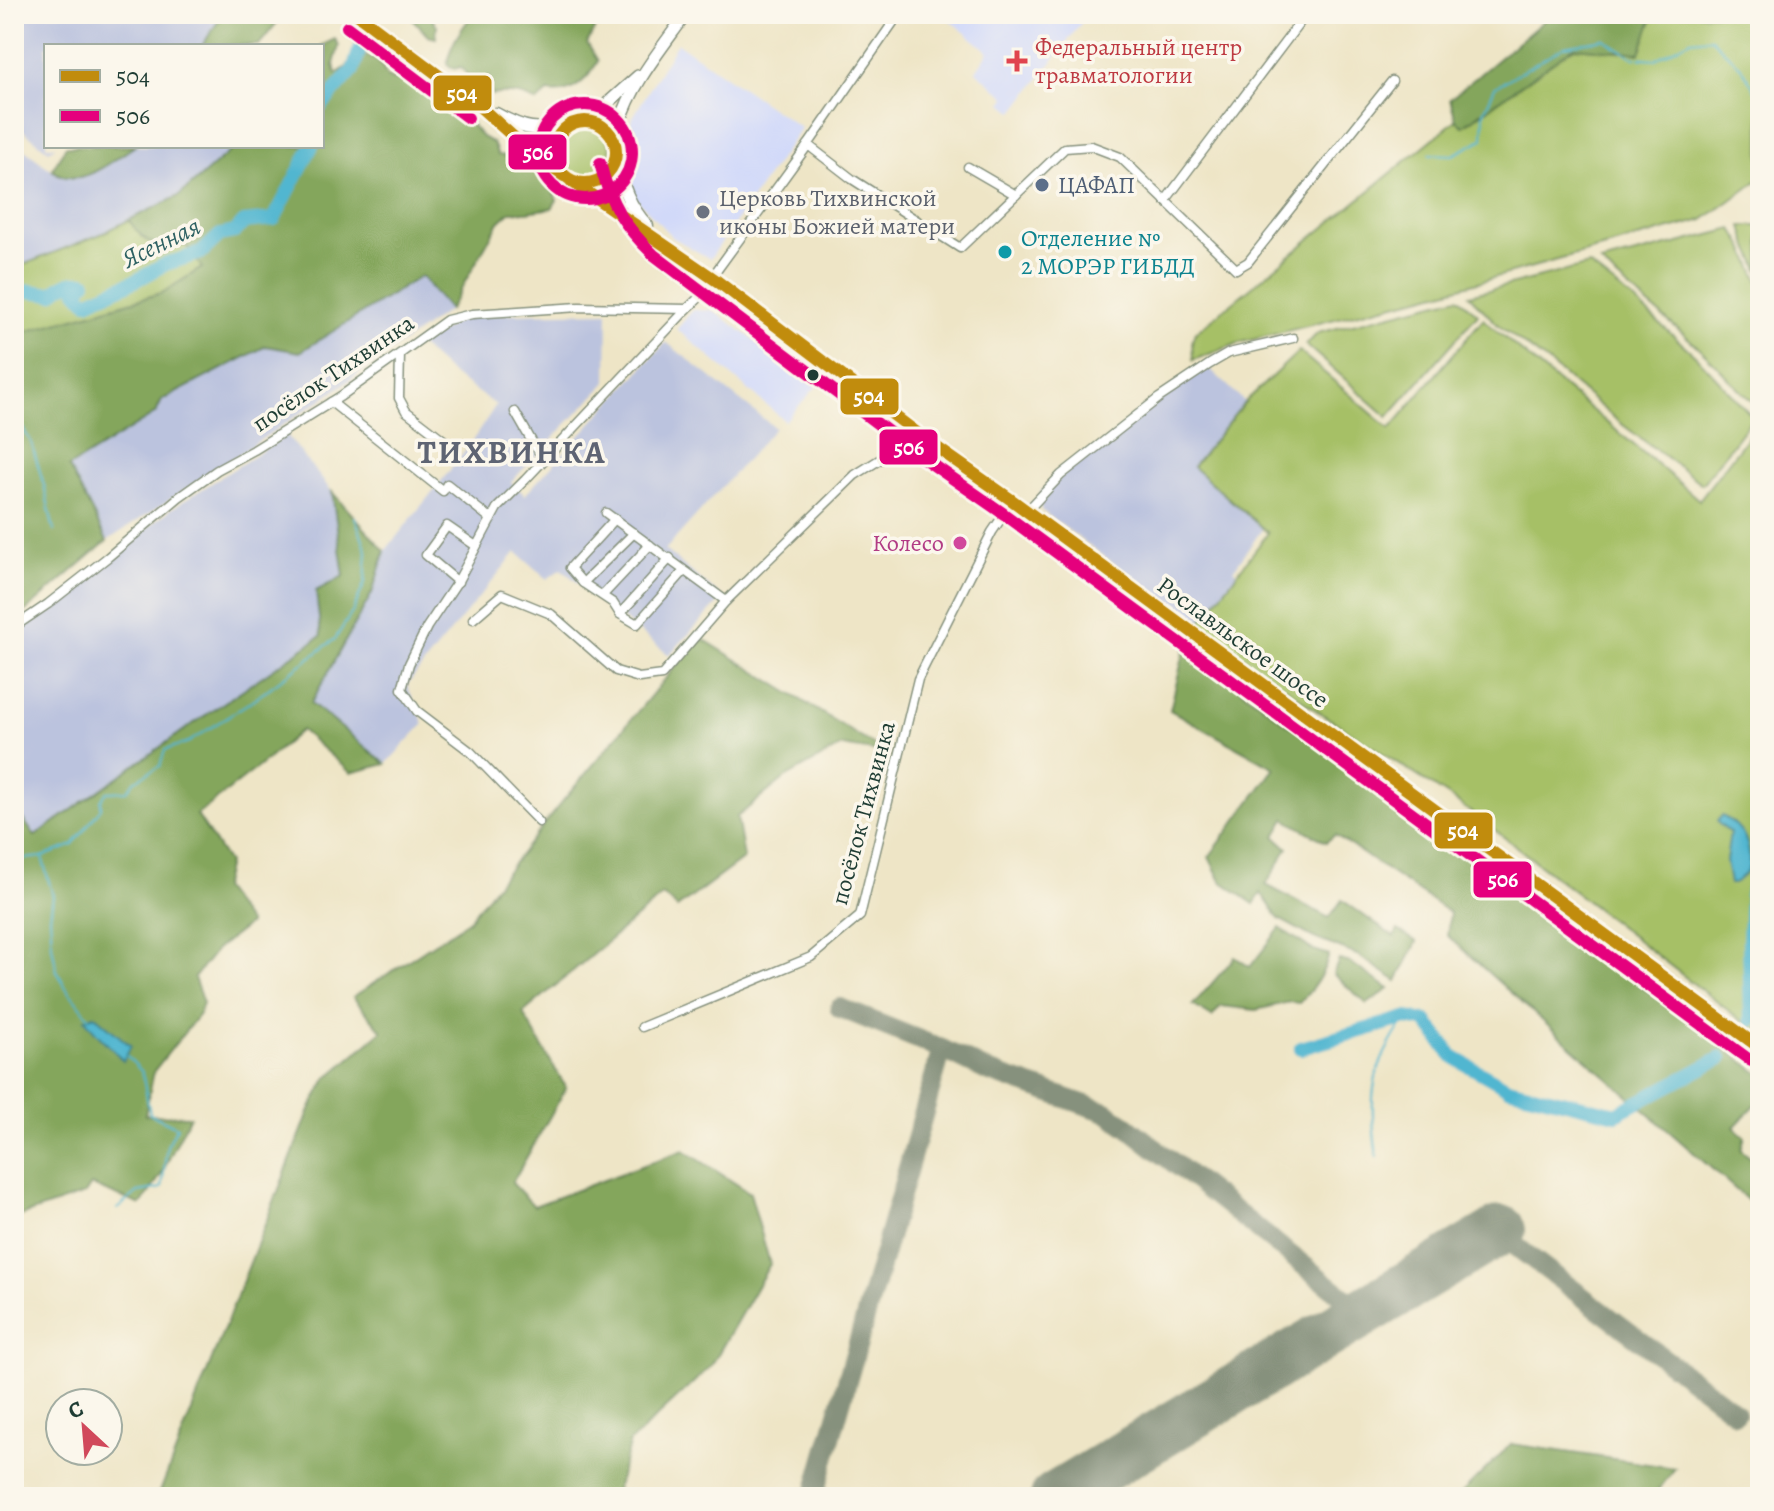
<svg xmlns="http://www.w3.org/2000/svg" width="1774" height="1511" font-family="Alegreya,serif">
  <rect width="100%" height="100%" fill="#fbf7ec"/>
  <filter id="ink" filterUnits="userSpaceOnUse"><feTurbulence type="fractalNoise" baseFrequency=".0125" numOctaves="2"/><feDisplacementMap in="SourceGraphic" scale="16" xChannelSelector="R" yChannelSelector="G"/><feConvolveMatrix kernelMatrix="1 2 1 2 8 2 1 2 1" color-interpolation-filters="sRGB"/></filter>
  <filter id="wash" filterUnits="userSpaceOnUse"><feTurbulence type="fractalNoise" baseFrequency=".006" numOctaves="4" result="noise"/><feDisplacementMap in="SourceGraphic" scale="32" xChannelSelector="R" yChannelSelector="G"/><feGaussianBlur stdDeviation="1.8" result="paint"/><feColorMatrix in="noise" values="0 0 0 0 0 0 0 0 0 0 0 0 0 0 0 0 0 1.4 0 .05"/><feComposite in="paint" operator="in"/></filter>
  <g filter="url(#wash)">
    <rect width="100%" height="100%" fill="#eee5c6"/>
    <g fill="#d1d9f9">
      <path d="M942,14H1088L1014,112L1003,103L1006,97L976,71L989,52Z"/>
      <path d="M677,43L801,128L710,259L672,237L630,192L623,134Z"/>
      <path d="M693,310H713L817,386L785,421L677,329Z"/>
    </g>
    <g fill="#bbc3de">
      <path d="M14,14H223L202,46H46V146H56L49,151L14,123Z"/>
      <path d="M14,142L58,175L85,177L135,146H235L179,196L101,234L18,267L14,259Z"/>
      <path d="M422,276L449,310L330,394L107,541L69,468L156,413L162,400L266,346L300,352Z"/>
      <path d="M608,312L607,382L511,482L525,495L666,342L775,428L665,550L723,598L669,655L561,569L547,579L516,552L407,685L424,724L386,764L311,703L372,593L385,551L467,449L496,405L454,376L419,345L468,315Z"/>
      <path d="M1206,365L1245,402L1193,467L1263,528L1234,569L1237,572L1198,625L1041,510L1040,492Z"/>
      <path d="M287,435L332,492L344,576L316,591L321,636L190,726L35,836L14,807V637L171,509Z"/>
    </g>
    <g fill="#a6c066" stroke="#627e4d" stroke-width="2">
      <path d="M1654,14H1760V179L1703,220L1427,296L1239,343L1193,360L1192,341L1195,333L1456,120L1464,126L1574,47L1640,53Z"/>
      <circle cx="585" cy="152" r="26"/>
      <path d="M129,220C148,248 155,246 186,245L203,267L162,293L14,335V259L18,267L101,234Z"/>
      <path d="M1742,226H1760V272L1746,240Z"/>
      <path d="M1733,229L1744,247L1760,284V407C1737,391 1722,369 1701,350C1669,319 1632,294 1601,263Z"/>
      <path d="M1589,265L1631,298L1696,356L1753,417L1702,484L1619,422L1550,364L1499,326L1469,295Z"/>
      <path d="M1458,297L1478,314L1388,417L1306,345L1318,333Z"/>
      <path d="M1483,319C1554,381 1628,438 1699,500L1760,421V1035L1496,831L1450,797L1305,703L1300,698L1198,625L1268,533L1193,467L1245,402L1299,351L1390,429Z"/>
    </g>
    <g fill="#84a65b" stroke="#527248" stroke-width="2">
      <path d="M223,14H284L259,45L202,46Z"/>
      <path d="M408,14H432L431,17L437,26L436,38L428,36Z"/>
      <path d="M473,14H615L596,27L587,43L598,61C587,81 572,96 548,92L537,102C521,94 509,92 491,95L489,77L481,80L467,75L461,67L454,69L447,64C450,45 461,29 473,14Z"/>
      <path d="M1552,14H1654L1640,53L1574,47L1463,126L1456,120L1450,99Z"/>
      <path d="M335,39L339,46L334,64L336,74L347,67L354,53C373,56 380,59 387,77L396,81L404,71L412,75L421,85L452,99L465,109L473,127L482,137L493,143L498,155C505,156 519,157 524,159C541,165 551,184 557,200L552,208L527,212H510L499,222L449,310L421,276L300,352L266,346L162,400L156,413L69,467L107,541L14,621V335L162,293L202,268L186,245C155,246 148,248 129,220L179,196L236,146H322V46H321Z"/>
      <path d="M66,146H135C111,161 79,192 52,170Z"/>
      <path d="M332,492L385,551L372,593L311,703L386,764L351,773L301,730L263,763L197,815L228,863L222,888L249,924L217,949L194,978L203,1003L199,1014L154,1071L145,1115L190,1116L161,1175L141,1205L91,1185L85,1194L14,1218V807L35,836L190,726L321,636L316,591L344,576Z"/>
      <path d="M700,637L886,753L842,746L785,778L737,817L744,858L677,908L663,895L523,1013L566,1088L512,1183L534,1206L684,1150L750,1193L770,1264L711,1366L630,1442L614,1497H158L310,1110L326,1079L382,1031L353,997L468,921L557,808Z"/>
      <path d="M1185,648L1760,1074V1100L1734,1127L1745,1137L1741,1150L1760,1165V1211C1656,1119 1549,1029 1447,935L1450,913L1335,835L1326,842L1285,819L1275,836L1288,848L1266,885L1329,918L1342,900L1394,937L1398,930L1417,942L1397,981L1357,955L1314,938L1279,919L1261,893L1254,904L1221,881L1209,857L1275,768L1170,710Z"/>
      <path d="M1280,928L1311,949L1329,955C1323,975 1314,988 1299,1003L1290,1002L1256,1010L1221,1006L1212,1017L1193,1005L1235,957L1250,967Z"/>
      <path d="M1339,960L1351,963L1389,989L1367,1004L1333,974Z"/>
      <path d="M1511,1444L1675,1468L1653,1497H1458Z"/>
    </g>
    <g fill="#51b6d0" stroke="#387a82" stroke-width="2">
      <path d="M1722,816C1744,826 1753,847 1748,871L1734,884H1730L1726,861L1730,833L1719,824L1717,821Z"/>
      <path d="M94,1015L131,1046L123,1061C111,1046 96,1036 85,1019Z"/>
    </g>
    <g fill="none" stroke-linecap="round" stroke-linejoin="round">
      <g stroke="#51b6d0" stroke-width="2">
        <path d="M1430,154L1453,155L1483,139L1484,112L1495,87L1565,46L1604,39L1632,57L1656,59L1690,40L1711,38L1741,67L1760,98"/>
        <path d="M14,346L18,359L14,377"/>
        <path d="M14,414L31,442L44,485L54,531"/>
        <path d="M42,857L53,896L50,917L52,946L57,971L66,988L89,1017"/>
        <path d="M14,860L42,857L73,845L101,808V800L107,792L127,791L134,781L160,766L165,750L189,742L259,696L335,639L353,611L365,582L367,551L355,517"/>
        <path d="M1747,864L1757,867"/>
        <path d="M1377,1157C1369,1096 1369,1070 1406,1018"/>
        <path d="M117,1209L138,1192L162,1188L167,1146L177,1127L150,1114L142,1072L127,1056"/>
      </g>
      <g stroke="#51b6d0" stroke-width="14">
        <path d="M322,105L353,70L360,49"/>
        <path d="M14,294L29,291L52,294C63,284 70,281 85,282L77,291L87,302L137,280L166,264L201,253L220,235L235,232L244,222L274,219L312,146"/>
        <path d="M1751,1020L1749,941L1751,897L1757,867L1760,858"/>
        <path d="M1301,1048L1406,1018L1426,1021L1453,1057L1508,1088L1616,1114L1721,1058"/>
      </g>
      <g stroke="#86917d" stroke-width="20">
        <path d="M840,1008L942,1049L987,1071L1106,1112L1128,1127L1363,1312"/>
        <path d="M1497,1232L1736,1413"/>
        <path d="M814,1497L942,1049"/>
      </g>
      <path stroke="#86917d" stroke-width="50" d="M1055,1497L1501,1230"/>
    </g>
  </g>
  <g filter="url(#ink)">
    <g fill="none" stroke-linecap="round" stroke-linejoin="round">
      <g stroke="#86917d" stroke-width="11">
        <g id="minor">
          <path d="M808,145L852,179L960,248L1065,148L1091,146L1120,157L1236,269L1248,262L1392,81"/>
          <path d="M968,167L1016,195"/>
          <path d="M1165,201L1304,17"/>
          <path d="M712,277L808,145L899,14"/>
          <path d="M400,354L399,398L406,411L449,444"/>
          <path d="M331,402L443,491L447,484L491,519"/>
          <path d="M515,412L535,447L546,459"/>
          <path d="M1026,512L1061,475L1159,398L1210,364L1229,353L1293,338"/>
          <path d="M606,513L726,601"/>
          <path d="M615,519L570,568L583,583L613,603L620,614L637,624L684,571"/>
          <path d="M458,582L426,555L447,526L476,546"/>
          <path d="M583,583L634,533"/>
          <path d="M603,595L650,545"/>
          <path d="M620,614L670,558"/>
          <path d="M473,619L502,594L551,614L616,671L639,678L662,675L726,601L855,475L892,452L929,442"/>
          <path d="M14,627L48,604L108,557L179,497L217,470L254,450L341,396L447,320L472,314L579,307L687,309L717,281"/>
          <path d="M539,822L471,752L417,711L402,689L409,664L427,627L459,579L497,508L525,480L687,309"/>
          <path d="M642,1027L811,957L860,916L918,679L992,532L1013,501"/>
        </g>
      </g>
      <g stroke="#86917d" stroke-width="14">
        <g id="secondary">
          <path d="M583,121L600,110L638,76"/>
          <path d="M617,149C618,140 618,131 620,123C632,83 662,48 686,14"/>
        </g>
      </g>
      <g stroke="#86917d" stroke-width="15">
        <g id="primary">
          <path d="M357,14L478,105L529,151L564,176"/>
          <path d="M496,114C525,130 536,132 570,124"/>
          <circle cx="585" cy="152" r="32"/>
          <path d="M616,160C622,185 629,207 647,226"/>
          <path d="M571,181L717,281L929,442L1013,501L1760,1048"/>
        </g>
      </g>
      <use href="#minor" stroke="#fff" stroke-width="8"/>
      <use href="#secondary" stroke="#fff" stroke-width="11"/>
      <use href="#primary" stroke="#fff" stroke-width="12"/>
      <g stroke="#fbf7ec" stroke-width="18">
        <g id="bus-1">
          <path d="M357,14L478,105L529,151L564,176"/>
          <circle cx="585" cy="152" r="31"/>
          <path d="M571,181L717,281L929,442L1013,501L1760,1048"/>
        </g>
      </g>
      <g stroke="#fbf7ec" stroke-width="18">
        <g id="bus-2">
          <path d="M347,27L468,118"/>
          <circle cx="585" cy="152" r="47"/>
          <path d="M600,163C610,204 623,225 654,255L919,455L1004,514L1751,1061"/>
        </g>
      </g>
      <use href="#bus-1" stroke="#c18c0d" stroke-width="12"/>
      <use href="#bus-2" stroke="#e5007d" stroke-width="12"/>
    </g>
  </g>
  <path fill="#e0444e" stroke="#fbf7ec" stroke-width="3" d="M1013 49h8v8h8v8h-8v8h-8v-8h-8v-8h8z"/>
  <circle fill="#5c6f8a" stroke="#fbf7ec" stroke-width="3" cx="1042" cy="185" r="8"/>
  <circle fill="#6b7280" stroke="#fbf7ec" stroke-width="3" cx="703" cy="212" r="8"/>
  <circle fill="#0f9aa8" stroke="#fbf7ec" stroke-width="3" cx="1005" cy="252" r="8"/>
  <circle fill="#1f3d34" stroke="#fbf7ec" stroke-width="3" cx="813" cy="375" r="7"/>
  <circle fill="#d1479c" stroke="#fbf7ec" stroke-width="3" cx="960" cy="543" r="8"/>
  <g text-anchor="middle" stroke-width="7" stroke-linejoin="round" paint-order="stroke">
    <g font-size="24" fill="#be3a42" stroke="#fbf7ec" text-anchor="start">
      <text x="1035" y="55">Федеральный центр<tspan x="1035" dy="28">травматологии</tspan></text>
    </g>
    <g font-size="24" fill="#4e5e75" stroke="#fbf7ec" text-anchor="start">
      <text x="1058" y="193">ЦАФАП</text>
    </g>
    <g font-size="24" fill="#5b616d" stroke="#fbf7ec" text-anchor="start">
      <text x="719" y="206">Церковь Тихвинской<tspan x="719" dy="28">иконы Божией матери</tspan></text>
    </g>
    <g font-size="24" fill="#0d838f" stroke="#fbf7ec" text-anchor="start">
      <text x="1021" y="246">Отделение №<tspan x="1021" dy="28">2 МОРЭР ГИБДД</tspan></text>
    </g>
    <g font-size="24" fill="#1f3d34" stroke="#fbf7ec">
      <text transform="translate(333 373) rotate(-34)" y="8">посёлок Тихвинка</text>
      <text transform="translate(1243 642) rotate(36)" y="8">Рославльское шоссе</text>
      <text transform="translate(863 813) rotate(-75)" y="8">посёлок Тихвинка</text>
    </g>
    <g font-size="24" fill="#b23c85" stroke="#fbf7ec" text-anchor="end">
      <text x="944" y="551">Колесо</text>
    </g>
    <g font-size="26" font-style="italic" fill="#2e6163" stroke="#fbf7ec">
      <text transform="translate(161 242) rotate(-26)" y="9">Ясенная</text>
    </g>
    <g font-size="32" font-weight="bold" letter-spacing="2" fill="#5e6473" stroke="#fbf7ec">
      <text x="512" y="463">ТИХВИНКА</text>
    </g>
  </g>
  <g stroke="#fbf7ec" stroke-width="3">
    <rect x="432" y="74" width="61" height="38" rx="8" fill="#c18c0d"/>
    <rect x="507" y="133" width="61" height="38" rx="8" fill="#e5007d"/>
    <rect x="839" y="377" width="61" height="39" rx="8" fill="#c18c0d"/>
    <rect x="878" y="428" width="61" height="38" rx="8" fill="#e5007d"/>
    <rect x="1433" y="811" width="61" height="39" rx="8" fill="#c18c0d"/>
    <rect x="1472" y="860" width="61" height="39" rx="8" fill="#e5007d"/>
  </g>
  <g font-size="22" text-anchor="middle" font-weight="bold" fill="#fff">
    <text x="462" y="101">504</text>
    <text x="538" y="160">506</text>
    <text x="869" y="404">504</text>
    <text x="909" y="455">506</text>
    <text x="1463" y="838">504</text>
    <text x="1503" y="887">506</text>
  </g>
  <rect width="1774" height="1511" fill="none" stroke="#fbf7ec" stroke-width="48"/>
  <rect x="44" y="44" width="280" height="104" fill="#fbf7ec" stroke="#a3ada2" stroke-width="2"/>
  <rect x="60" y="70" width="40" height="12" fill="#c18c0d" stroke="#a3ada2" stroke-width="2"/>
  <text x="116" y="84" font-size="24" fill="#1f3d34">504</text>
  <rect x="60" y="110" width="40" height="12" fill="#e5007d" stroke="#a3ada2" stroke-width="2"/>
  <text x="116" y="124" font-size="24" fill="#1f3d34">506</text>
  <g transform="translate(84 1427) rotate(334)"><circle r="38" fill="#fbf7ec" stroke="#a3ada2" stroke-width="2"/>
  <path d="M0-6L14 30L0 20L-14 30Z" fill="#d1495b"/>
  <text y="-12" font-size="22" font-weight="bold" text-anchor="middle" fill="#1f3d34">С</text>
  </g>
</svg>
